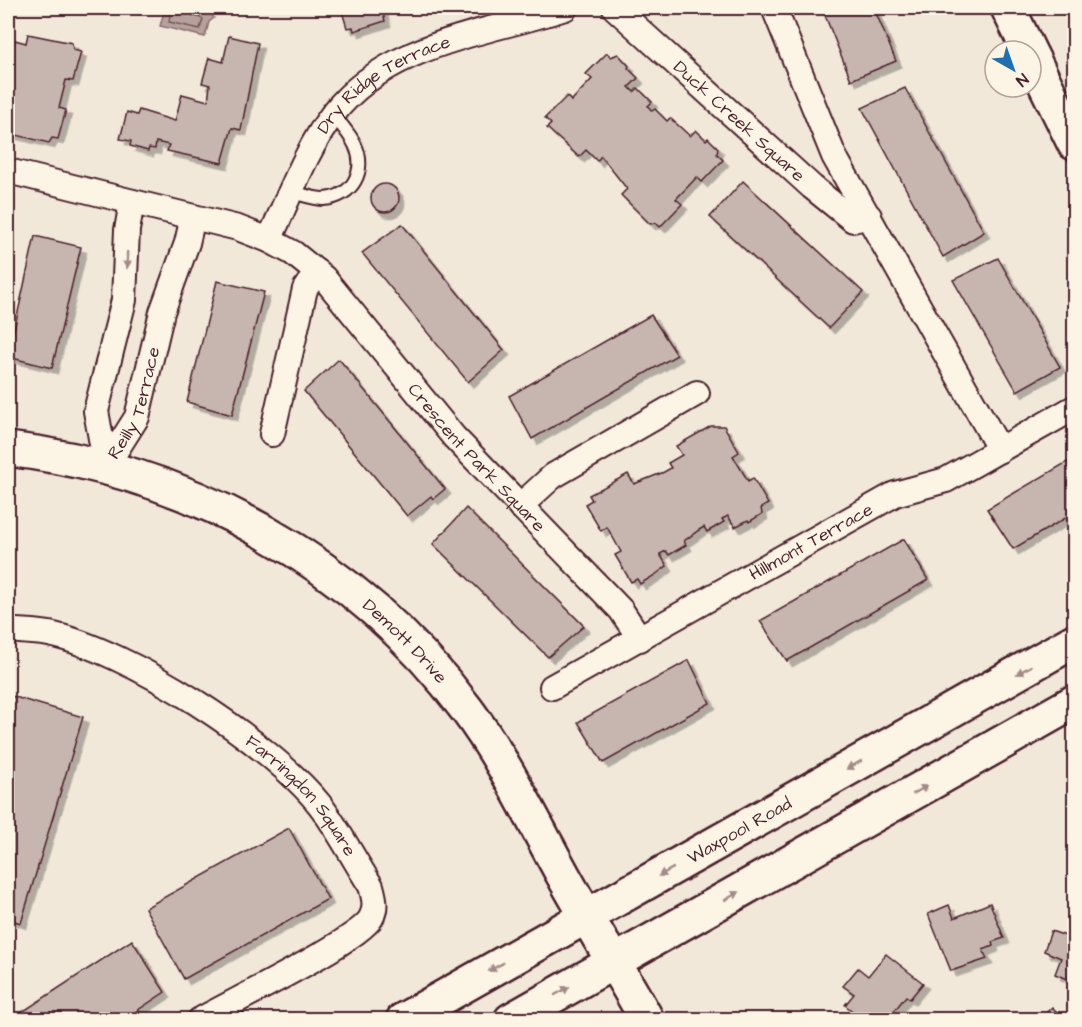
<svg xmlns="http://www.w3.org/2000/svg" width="1082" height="1027" font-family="'Architects Daughter',sans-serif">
  <defs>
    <filter id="shadow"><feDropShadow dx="5.5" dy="5.5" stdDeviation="0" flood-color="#0004"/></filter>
  </defs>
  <rect width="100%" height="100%" fill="#f1e8da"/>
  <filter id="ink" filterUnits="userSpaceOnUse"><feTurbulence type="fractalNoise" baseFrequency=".0167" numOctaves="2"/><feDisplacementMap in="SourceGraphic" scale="12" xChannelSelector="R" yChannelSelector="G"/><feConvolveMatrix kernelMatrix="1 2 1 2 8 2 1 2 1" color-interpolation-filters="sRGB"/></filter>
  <g filter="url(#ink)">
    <path fill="#b6a19c" stroke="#8b6d6f" stroke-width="1.5" d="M165,8H184L202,12L206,9L214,18L209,22L205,37L160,26Z"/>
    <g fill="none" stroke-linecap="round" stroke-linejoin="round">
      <path stroke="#755358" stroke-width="1.5" d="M171,8L169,22L200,29L203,19L192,15L189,8"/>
    </g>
    <g fill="#c7b6af" stroke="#4a1f2b" stroke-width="1.5" filter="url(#shadow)">
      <path d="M341,8H386L382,9L385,21L354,31L353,27L347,28Z"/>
      <path d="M822,8H874L896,61L851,80Z"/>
      <path d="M28,34L72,43L73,50L81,52L73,81L66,80L59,108L66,110L58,139L52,138L49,143L8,133L10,123L8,122V43L14,45L15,40L26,43Z"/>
      <path d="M229,36L258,43L241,130L232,128L222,163L167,151L169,145L156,142L155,149L149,148L148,151L130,146L131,141L120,139L127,112L137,115L139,110L175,121L182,94L208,101L210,85L202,83L209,58L223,62Z"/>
      <path d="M607,53L611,57L618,54L629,66L628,68L638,78L629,87L634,92L638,88L652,102L648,106L652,111L655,109L667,121L670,118L690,136L696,130L706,140L708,138L718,148L717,154L723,160L702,182L697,177L676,199L682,204L660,227L656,223L650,224L621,195L627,189L601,156L597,161L586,150L579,157L547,128L551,124L545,118L567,96L571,101L592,79L586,74Z"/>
      <path d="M905,88L984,232L943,257L862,108Z"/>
      <path d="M743,181L863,292L829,328L710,217Z"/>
      <circle cx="385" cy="198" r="14"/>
      <path d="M402,224L504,350L468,382L362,253Z"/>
      <path d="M35,236L81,247L52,368L8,357Z"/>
      <path d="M998,258L1060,367L1017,391L953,280Z"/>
      <path d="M217,281L264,292L232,415L187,402Z"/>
      <path d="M651,315L677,355L532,439L509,396Z"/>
      <path d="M339,359L445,489L433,499L431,496L407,516L304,391Z"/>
      <path d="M711,426H724L739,452L733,456L748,481L753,478L768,504L761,508L762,514L749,522L748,520L735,527L728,516L722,519L724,522L707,532L704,527L699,530L684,541L686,545L669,555L666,551L660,554L667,566L655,575L640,584L637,579L631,582L615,555L621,552L607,527L601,531L585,504L592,500L589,495L628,474L634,484L664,472L671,468L668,463L682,455L676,446Z"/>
      <path d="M1074,458V513L1013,549L987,509Z"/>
      <path d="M466,508L584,626L548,657L433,544Z"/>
      <path d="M904,539L928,580L787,661L760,621Z"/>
      <path d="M689,660L710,703L603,763L578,722Z"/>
      <path d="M8,695L83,717L21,923L8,919Z"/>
      <path d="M289,828L328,899L184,979L145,908Z"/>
      <path d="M990,903L1004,938L992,942L993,946L983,950L987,959L951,971L928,914L949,905L954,918Z"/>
      <path d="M1074,923V982L1055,974L1061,958L1044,951L1051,931L1069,937Z"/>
      <path d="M132,940L165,992L123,1020H10Z"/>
      <path d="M886,954L923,983L910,999L906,996L887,1020H863L845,1005L854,994L843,986L858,968L868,976Z"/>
      <path d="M1052,1007L1065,1020L1041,1018Z"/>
    </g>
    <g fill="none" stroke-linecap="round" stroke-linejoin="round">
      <g stroke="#4a1f2b" stroke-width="16">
        <path id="lane" d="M292,192C301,194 314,199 324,199C353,197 367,170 355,145C350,134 340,124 333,114"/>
      </g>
      <g stroke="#4a1f2b" stroke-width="28">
        <g id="street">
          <path id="s1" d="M615,8L812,187L853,220L869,216"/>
          <path d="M774,8L834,156L1000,450"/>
          <path id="s2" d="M8,171L238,228L269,240L293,253L324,278L454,437L621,610L640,639"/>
          <path id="s3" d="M132,202L127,230L124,300L96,411L106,466L137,417L162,312L187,243L193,217"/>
          <path id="s4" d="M269,240C289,198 305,151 333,114C387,43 485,34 565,8"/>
          <path d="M272,434L305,289L317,272"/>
          <path d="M520,506L553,476L697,393"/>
          <path id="s5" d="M8,630C21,632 35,631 49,634C128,650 270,742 320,805C339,830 354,860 371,886C374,897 377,907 371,918C358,941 230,1003 200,1020"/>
          <path id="s6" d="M552,687L895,494L946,480L1074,408"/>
        </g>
      </g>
      <g stroke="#4a1f2b" stroke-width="38">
        <g id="secondary">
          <path d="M1008,8L1029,51"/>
          <path d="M1031,55L1074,143"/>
          <path id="s7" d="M8,449C190,471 357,562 467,710C505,761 532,819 563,875C590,924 620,971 647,1020"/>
          <path id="s8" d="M403,1020L1074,641"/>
          <path d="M511,1020L1074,702"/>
        </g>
      </g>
      <use href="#lane" stroke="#fcf5e5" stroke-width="12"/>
      <use href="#street" stroke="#fcf5e5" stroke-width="24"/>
      <use href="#secondary" stroke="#fcf5e5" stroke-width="33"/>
    </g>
    <defs><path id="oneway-solid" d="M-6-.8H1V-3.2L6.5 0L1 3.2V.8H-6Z" transform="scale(1.5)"/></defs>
    <g fill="#a38a88">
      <use href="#oneway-solid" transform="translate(127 260) rotate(91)"/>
      <use href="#oneway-solid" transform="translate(1024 670) rotate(151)"/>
      <use href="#oneway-solid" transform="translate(854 765) rotate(151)"/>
      <use href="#oneway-solid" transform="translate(920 790) rotate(-30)"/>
      <use href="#oneway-solid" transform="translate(666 872) rotate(151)"/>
      <use href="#oneway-solid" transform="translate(732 896) rotate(-30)"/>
      <use href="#oneway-solid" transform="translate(496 967) rotate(151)"/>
      <use href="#oneway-solid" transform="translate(562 991) rotate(-29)"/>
    </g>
  </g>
  <g text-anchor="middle" stroke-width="4.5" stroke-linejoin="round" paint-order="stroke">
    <g font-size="18" fill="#4a1f2b" stroke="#fcf5e5">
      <text dy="6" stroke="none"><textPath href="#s4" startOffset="201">Dry Ridge Terrace</textPath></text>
      <text dy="6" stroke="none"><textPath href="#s1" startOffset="168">Duck Creek Square</textPath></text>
      <text dy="6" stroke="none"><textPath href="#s3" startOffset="339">Reilly Terrace</textPath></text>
      <text dy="6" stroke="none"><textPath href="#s2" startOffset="573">Crescent Park Square</textPath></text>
      <text dy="6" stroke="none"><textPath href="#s6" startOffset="297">Hillmont Terrace</textPath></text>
      <text dy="6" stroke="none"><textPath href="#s7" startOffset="450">Demott Drive</textPath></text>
      <text dy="6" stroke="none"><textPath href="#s5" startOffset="346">Farringdon Square</textPath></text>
      <text dy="6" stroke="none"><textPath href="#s8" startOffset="386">Waxpool Road</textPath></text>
    </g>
  </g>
  <rect width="1082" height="1027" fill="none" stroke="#fcf5e5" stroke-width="30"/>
  <rect x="15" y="15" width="1052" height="997" fill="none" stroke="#4a1f2b" stroke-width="2" filter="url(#ink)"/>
  <g transform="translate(1013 69) rotate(140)"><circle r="28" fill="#fcf5e5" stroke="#b59f9b" stroke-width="1.5"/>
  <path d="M0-4.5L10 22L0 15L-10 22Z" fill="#1f6fb2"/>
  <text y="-9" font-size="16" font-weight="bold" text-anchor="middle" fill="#4a1f2b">N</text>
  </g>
</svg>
